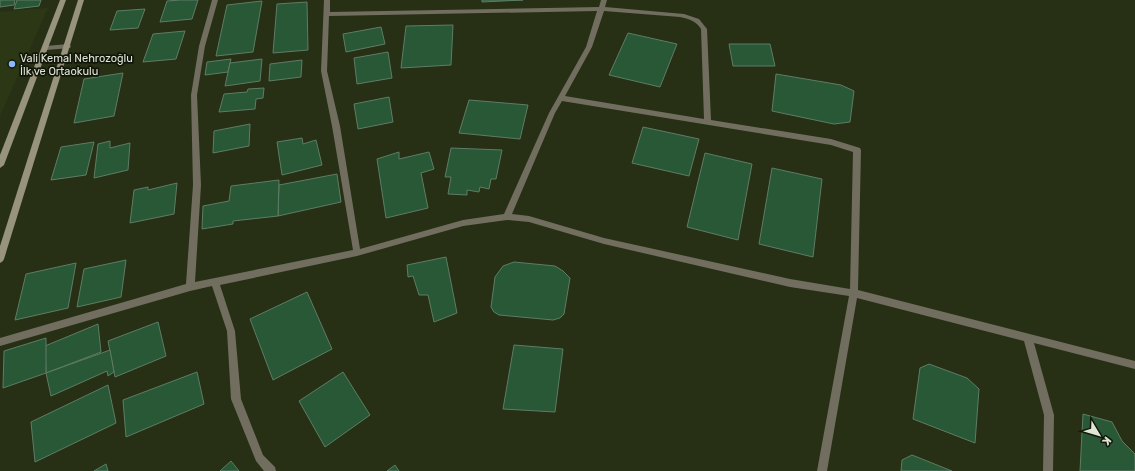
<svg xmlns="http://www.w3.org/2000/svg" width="1135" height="471" font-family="Rubik,sans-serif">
  <rect width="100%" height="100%" fill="#273014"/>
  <path fill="#2c3815" d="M48,8L0,116V12Z"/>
  <g fill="#285836" stroke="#5f7c66">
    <path d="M0,0H15L14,5L0,7Z"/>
    <path d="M17,0H41L39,6L14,9Z"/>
    <path d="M181,0H198L192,19L160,22L167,1Z"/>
    <path d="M482,0H523L482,2Z"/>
    <path d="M262,1L253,52L216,56L227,5Z"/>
    <path d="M307,2L308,50L273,53L277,4Z"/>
    <path d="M145,9L138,28L110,30L117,11Z"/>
    <path d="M453,25L451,65L401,68L406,26Z"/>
    <path d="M381,27L385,44L346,52L343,34Z"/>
    <path d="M185,31L176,59L143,62L153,34Z"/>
    <path d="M628,33L677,44L660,87L609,75Z"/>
    <path d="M729,44H770L775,66H733Z"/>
    <path d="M388,52L392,78L357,84L354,58Z"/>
    <path d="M231,59L228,72L205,75L207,62Z"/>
    <path d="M262,59L260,81L225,86L230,63Z"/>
    <path d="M302,60L301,77L269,81L270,64Z"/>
    <path d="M123,73L114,116L74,123L84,79Z"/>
    <path d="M776,74L841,85L854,91L850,122L834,124L772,111Z"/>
    <path d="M264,88L263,98L256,99L255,109L219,112L224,94L247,92L248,89Z"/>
    <path d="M389,97L393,122L358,129L354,104Z"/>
    <path d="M469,100L528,105L520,139L459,133Z"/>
    <path d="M250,124L249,146L213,153L214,131Z"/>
    <path d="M643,127L699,139L689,176L632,163Z"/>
    <path d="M302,138L303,144L316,140L322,165L282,175L277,142Z"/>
    <path d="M110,141V148L130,143L128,170L94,178L98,144Z"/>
    <path d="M94,142L86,175L51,180L61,147Z"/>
    <path d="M451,148L502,150L496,179H491L489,189L480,187L479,192L467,190V195L448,194L451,177H445Z"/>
    <path d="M399,152V159L429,152L434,169L421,173L428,208L386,218L377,159Z"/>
    <path d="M705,153L752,164L738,240L687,227Z"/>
    <path d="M772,168L822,179L813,257L759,244Z"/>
    <path d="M337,174L341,202L278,216L279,185Z"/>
    <path d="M279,180L278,216L233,221V224L202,229L203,206L229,201L231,186Z"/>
    <path d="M177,183L174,214L130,223L134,190L148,187V190Z"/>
    <path d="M446,257L457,313L434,322L428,295H419L413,276L408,277L407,265Z"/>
    <path d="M126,260L121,297L77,307L84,269Z"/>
    <path d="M514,262L555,266L563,271L570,278L564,314L560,318L553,320L499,315L494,312L491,307L495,277L503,266Z"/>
    <path d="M76,263L68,308L15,320L26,274Z"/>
    <path d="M307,292L332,349L273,380L250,319Z"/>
    <path d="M158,322L166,356L115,377L108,341Z"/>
    <path d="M98,324L101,352L46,373L45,346Z"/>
    <path d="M46,338V373L3,388L4,351Z"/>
    <path d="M514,345L563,349L555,412L503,409Z"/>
    <path d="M110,350L114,372L108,376L107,371L51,396L46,373Z"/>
    <path d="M929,364L967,378L979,389L975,443L913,419L920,368Z"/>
    <path d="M197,372L204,404L126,437L123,400Z"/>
    <path d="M343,372L370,415L325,447L299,401Z"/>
    <path d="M108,385L116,423L35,462L31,422Z"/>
    <path d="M1083,414L1112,422L1122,441L1135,454V471H1080Z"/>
    <path d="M912,455L952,471H901L902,460Z"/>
    <path d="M231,461L239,471H220Z"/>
    <path d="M106,464L108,471H94Z"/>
    <path d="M395,465L399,471H387Z"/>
  </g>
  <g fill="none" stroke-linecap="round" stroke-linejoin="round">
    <g fill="#716e60" fill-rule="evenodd">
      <path d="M212,0H218L205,46L197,95L201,185L195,282L353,250L332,126L321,71L324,0H330V12L599,7L601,0H607L605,7L684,14L699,19L707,29L711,120L831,139L860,148L861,150L858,290L1135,361V369L1034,343L1054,415L1053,471H1043L1044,415L1024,341L857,298L827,471H817L849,296L790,287L604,244L529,222L507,220L463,226L357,256L220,285L235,331L241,399L263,455L275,467L276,471H264L256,461L231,399L227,331L212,286L190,291L0,346V338L186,284L193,185L191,95L199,46ZM597,11L586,47L549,113L504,214L463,220L360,249L340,126L327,71L329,16ZM604,11L680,17C689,19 696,21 701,29L704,119L565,96L592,47ZM562,101L831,145L853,152L850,289L790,279L604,238L529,216L512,214L555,113Z"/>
      <path d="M68,44L71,46L70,48L46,50L43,48L46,46Z"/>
    </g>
    <g fill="#97937d" fill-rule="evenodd">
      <path d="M60,0H66L4,165L0,168V155Z"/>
      <path d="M78,0H84L4,259L3,261L0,263V246Z"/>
    </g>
  </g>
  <circle fill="#8cb9fc" stroke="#12160a" stroke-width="1.5" cx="12" cy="64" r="4"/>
  <g text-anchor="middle" stroke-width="3.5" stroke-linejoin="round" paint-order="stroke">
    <g font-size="11" fill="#dfe6d4" stroke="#12160a" text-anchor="start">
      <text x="20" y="62">Vali Kemal Nehrozoğlu<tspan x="20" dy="13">İlk ve Ortaokulu</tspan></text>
    </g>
  </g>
  <g transform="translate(1099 435) rotate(128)" stroke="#12160a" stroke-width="3" paint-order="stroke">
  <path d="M0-3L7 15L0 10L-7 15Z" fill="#dfe6d4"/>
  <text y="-6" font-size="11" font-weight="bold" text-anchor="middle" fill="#dfe6d4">K</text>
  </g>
</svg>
